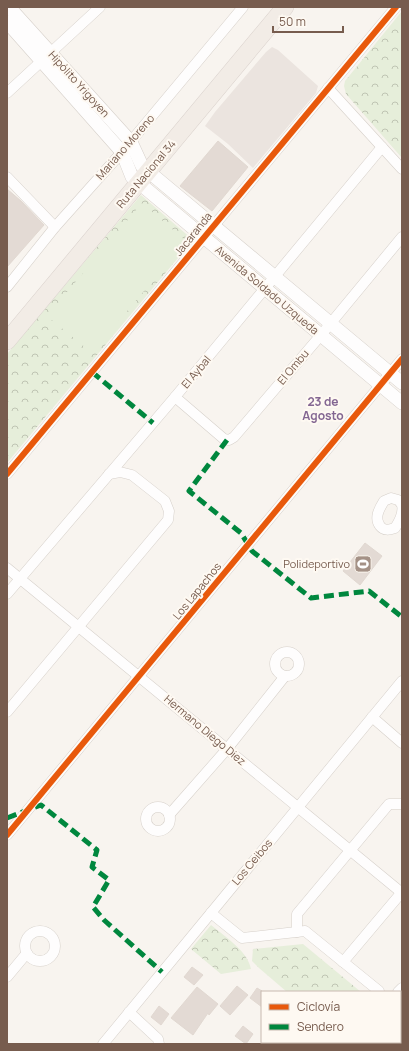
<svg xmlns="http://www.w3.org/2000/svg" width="409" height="1051" font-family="Manrope,sans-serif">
  <defs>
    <pattern id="park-crowns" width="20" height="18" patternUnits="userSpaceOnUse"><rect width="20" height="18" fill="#e6eeda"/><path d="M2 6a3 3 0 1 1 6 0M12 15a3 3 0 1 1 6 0" fill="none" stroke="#bfc4b3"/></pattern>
  </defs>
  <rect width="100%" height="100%" fill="#f8f4ef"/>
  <path fill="#ebe4df" d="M272,47L278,50L318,86L316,93L253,168L228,144L205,126L215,112L266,52Z"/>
  <g fill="url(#park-crowns)">
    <path d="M402,11V158L346,94L344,86L345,81Z"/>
    <path d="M141,195L193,240L7,463V354Z"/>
    <path d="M211,925C224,936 248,951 251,969L221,974L191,949Z"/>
    <path d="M303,944L361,992H287L259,968L252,961L253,949Z"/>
  </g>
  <path fill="#e6eeda" d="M142,203L186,241L92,353L47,316Z"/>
  <g fill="#e3dad4" stroke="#e1d8d1">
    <path d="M218,141L248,167L212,211L180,186Z"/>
    <path d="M7,189L21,201L44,225L7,267Z"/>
    <path d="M365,543L382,556L360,585L343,571Z"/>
    <path d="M192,967L203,975L194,985L184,977Z"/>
    <path d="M237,986L248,995L230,1015L220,1006Z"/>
    <path d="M197,987L218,1004L209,1015L208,1013L193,1035L171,1018Z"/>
    <path d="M257,988L262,991V1007L250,998Z"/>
    <path d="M159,1006L169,1014L161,1025L151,1017Z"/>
    <path d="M243,1026L253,1034L246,1044L235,1036Z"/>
  </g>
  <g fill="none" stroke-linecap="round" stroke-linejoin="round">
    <g stroke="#d6d0ca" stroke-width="11">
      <g id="minor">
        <path d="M328,88L402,169"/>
        <path d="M7,93L100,7"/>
        <path d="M7,177L55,227"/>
        <path d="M7,287L55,227L122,152L243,7"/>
        <path d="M175,397L224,439L229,440L234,437L321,335L402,237"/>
        <path d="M7,474L396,7"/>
        <path d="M391,498L398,500C399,501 401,503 402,505C404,513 399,522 395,528C389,530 384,531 380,526C374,518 379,509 384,501Z"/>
        <path d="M7,568L402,893"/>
        <path d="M7,594L175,397L382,147"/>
        <circle cx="287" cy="664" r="12"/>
        <path d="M7,712L168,520L169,511L165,501L132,475L120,472L109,474"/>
        <path d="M372,717L402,743"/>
        <circle cx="158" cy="819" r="12"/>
        <path d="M169,815L227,749L285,676"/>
        <path d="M7,835L402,359"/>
        <path d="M211,913L242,938L305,931L379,991V992"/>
        <circle cx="40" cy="946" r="15"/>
        <path d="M297,932V914L389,804H402"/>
        <path d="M343,962L402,892"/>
        <path d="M7,977L27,953"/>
        <path d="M398,992L402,988"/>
        <path d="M129,1012L158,1039L159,1044"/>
        <path d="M103,1044L402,681"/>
        <path d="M381,1044V1042"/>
      </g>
    </g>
    <g stroke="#d6d0ca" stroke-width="14">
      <g id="tertiary">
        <path d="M9,7L131,142L142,166L402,383"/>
        <path d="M7,22L122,152L132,177L402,403"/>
      </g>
    </g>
    <g stroke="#d9d1cc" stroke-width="18">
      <path id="trunk" d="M7,341L285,7"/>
    </g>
    <use href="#minor" stroke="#fefdfd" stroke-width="10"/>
    <use href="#tertiary" stroke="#fefdfd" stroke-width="13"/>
    <use href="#trunk" stroke="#f2ece6" stroke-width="17"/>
    <g stroke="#00873e" stroke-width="5" stroke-dasharray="10 5" stroke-linecap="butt">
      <path d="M92,372L153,423"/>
      <path d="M227,440L189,491L241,533L252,551L311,598L369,591L402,617"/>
      <path d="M7,818L41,805L97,850L92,867L109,880L93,907L104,920L162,972"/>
    </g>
    <g stroke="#fef9f2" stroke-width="8">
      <g id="cycleway">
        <path d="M7,474L396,7"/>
        <path d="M7,835L402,359"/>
      </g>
    </g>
    <use href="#cycleway" stroke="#e8590c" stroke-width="6"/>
  </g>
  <defs>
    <g id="stadium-square" transform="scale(0.9)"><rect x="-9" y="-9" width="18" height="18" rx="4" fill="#a49186" stroke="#fef9f2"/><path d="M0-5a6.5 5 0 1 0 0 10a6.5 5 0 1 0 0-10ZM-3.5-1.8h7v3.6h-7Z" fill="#fff"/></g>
  </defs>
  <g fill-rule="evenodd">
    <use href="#stadium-square" x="363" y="564"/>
  </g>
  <g text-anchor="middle" stroke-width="4" stroke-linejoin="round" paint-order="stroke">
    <g font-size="11" fill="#775c4e" stroke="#fef9f2">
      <text transform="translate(79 84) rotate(48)" y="4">Hipólito Yrigoyen</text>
      <text transform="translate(125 147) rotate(-49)" y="4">Mariano Moreno</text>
      <text transform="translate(146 174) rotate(-50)" y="4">Ruta Nacional 34</text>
      <text transform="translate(193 234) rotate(-51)" y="4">Jacaranda</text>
      <text transform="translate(267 290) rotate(40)" y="4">Avenida Soldado Uzqueda</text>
      <text transform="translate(293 367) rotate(-50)" y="4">El Ombu</text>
      <text transform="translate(196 372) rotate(-50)" y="4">El Aybal</text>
      <text transform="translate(197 591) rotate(-51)" y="4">Los Lapachos</text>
      <text transform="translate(205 730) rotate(40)" y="4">Hermano Diego Diez</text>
      <text transform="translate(252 862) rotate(-50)" y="4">Los Ceibos</text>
    </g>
    <g font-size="11" fill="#775c4e" stroke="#fef9f2" text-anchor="end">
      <text x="350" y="568">Polideportivo</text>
    </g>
    <g font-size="12" font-weight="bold" fill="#836692" stroke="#fef9f2">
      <text x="323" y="406">23 de<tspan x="323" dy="14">Agosto</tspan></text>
    </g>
  </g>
  <rect width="409" height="1051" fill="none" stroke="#775c4e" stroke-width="16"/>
  <rect x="261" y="991" width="140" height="52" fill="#fef9f2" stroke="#c8bab0"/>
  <rect x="269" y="1004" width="20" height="6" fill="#e8590c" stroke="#c8bab0"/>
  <text x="297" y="1011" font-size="12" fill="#775c4e">Ciclovía</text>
  <rect x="269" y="1024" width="20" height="6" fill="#00873e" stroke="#c8bab0"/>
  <text x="297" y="1031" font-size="12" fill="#775c4e">Sendero</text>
  <path d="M273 26v6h70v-6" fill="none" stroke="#775c4e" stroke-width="2"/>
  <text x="279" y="26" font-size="12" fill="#775c4e" stroke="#fef9f2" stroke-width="3" paint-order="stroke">50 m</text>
</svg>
